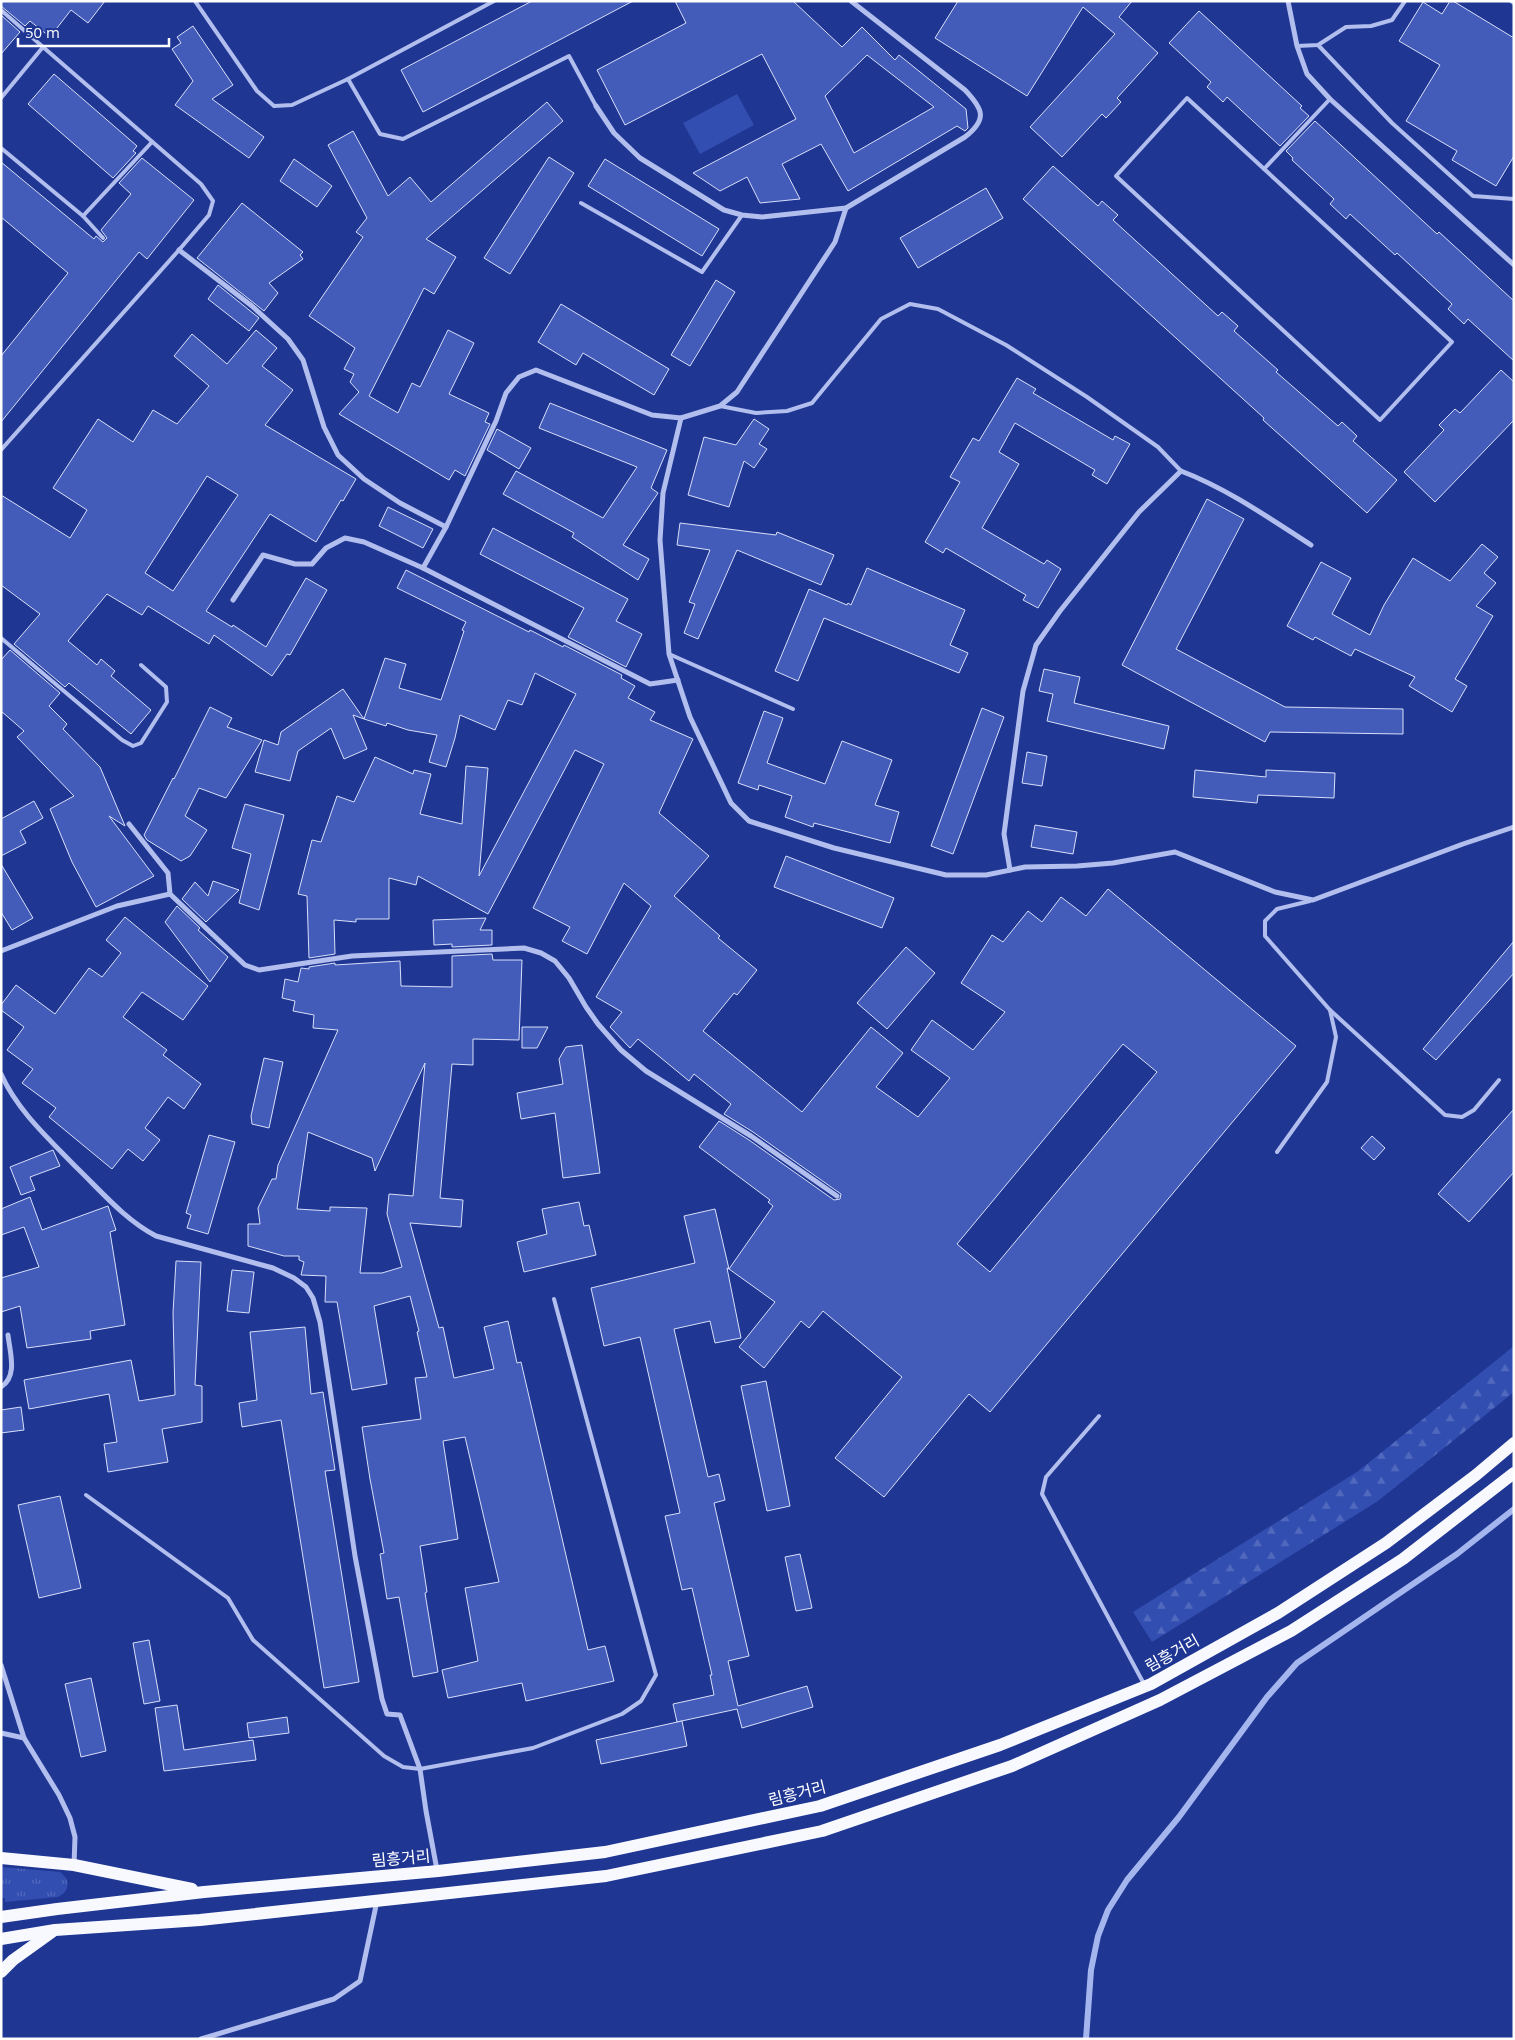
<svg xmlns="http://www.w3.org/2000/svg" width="1515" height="2040" font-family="'Open Sans','Noto Sans KR',sans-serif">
  <defs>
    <pattern id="grass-tufts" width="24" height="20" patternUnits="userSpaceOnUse" patternTransform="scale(1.25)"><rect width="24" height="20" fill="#324eb1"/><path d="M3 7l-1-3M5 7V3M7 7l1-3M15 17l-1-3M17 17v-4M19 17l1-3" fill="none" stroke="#5169bd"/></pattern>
    <pattern id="forest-firs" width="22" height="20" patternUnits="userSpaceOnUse" patternTransform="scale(1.25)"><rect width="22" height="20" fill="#324eb1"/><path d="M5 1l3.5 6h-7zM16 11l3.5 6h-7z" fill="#5169bd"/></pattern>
  </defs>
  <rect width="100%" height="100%" fill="#1f3693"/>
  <path fill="url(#grass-tufts)" d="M1,1867L60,1872C71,1880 70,1891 58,1897L5,1902V1898H1Z"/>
  <path fill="url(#forest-firs)" d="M1514,1346V1392L1378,1501L1152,1642L1133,1612L1357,1472Z"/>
  <path fill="#324eb1" d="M737,94L754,125L700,154L683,123Z"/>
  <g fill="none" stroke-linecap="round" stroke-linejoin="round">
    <path stroke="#a5b6ef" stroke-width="6" d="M1086,2039L1091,1970L1098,1936L1108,1910L1127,1880L1179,1817L1267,1697L1297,1663L1457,1554L1514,1509"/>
  </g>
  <g fill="#445cb9" stroke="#d7dffa" fill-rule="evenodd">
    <path d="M1,1H105L88,23L71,10L50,37L30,21L25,26L1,6Z"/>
    <path d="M532,1H633L423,112L401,70Z"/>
    <path d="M675,1H793L842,47L862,27L895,60L899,55L966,109L968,128L965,131L957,126L848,191L821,144L782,164L800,199L760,203L747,177L720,191L693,173L796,119L762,54L625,125L597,70L686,23ZM867,55L934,107L854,153L825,96Z"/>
    <path d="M958,1H1132L1119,17L1158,53L1117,98L1121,102L1106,118L1102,114L1062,157L1030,127L1115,34L1083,7L1027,96L935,38Z"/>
    <path d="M1450,1H1453L1514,38V156L1496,186L1452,160L1457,151L1406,121L1440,65L1399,41L1423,2L1442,14Z"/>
    <path d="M1199,11L1302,106L1300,108L1309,116L1280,146L1227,97L1223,102L1207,87L1211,82L1169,43Z"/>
    <path d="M1,15L20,32L1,54Z"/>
    <path d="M193,26L233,85L212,99L264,137L249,158L175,105L193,81L172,49L181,43L177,37Z"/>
    <path d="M54,74L137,146L133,151L136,153L113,178L28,104Z"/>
    <path d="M547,102L563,121L426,239L456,257L434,294L424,288L369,396L398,413L412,383L420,387L448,330L474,343L449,394L489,413L485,422L490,424L465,476L455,470L449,480L339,414L359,392L350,382L354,374L344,369L355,348L309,316L363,237L356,232L367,218L328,145L353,131L388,196L410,177L431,202Z"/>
    <path d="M1315,121L1437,234L1439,232L1514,301V361L1468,319L1464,324L1448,309L1452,304L1397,253L1395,255L1350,214L1346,219L1330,204L1334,199L1292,160L1293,158L1286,151Z"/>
    <path d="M549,157L574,173L510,274L484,258Z"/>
    <path d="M142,158L194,200L147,259L139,252L1,422V356L68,273L1,217V162L94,239L96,236L103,242L107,238L101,230L131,194L119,183Z"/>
    <path d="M294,159L332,186L317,207L280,181Z"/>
    <path d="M605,159L719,229L702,256L588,186Z"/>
    <path d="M1053,166L1098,206L1102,201L1118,215L1113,220L1218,316L1222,312L1238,326L1234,331L1278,370L1276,372L1338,426L1342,422L1357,436L1353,441L1397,480L1367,513L1263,420L1264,418L1023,199Z"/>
    <path d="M986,188L1003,218L918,268L900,238Z"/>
    <path d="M242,203L303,252L300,255L303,259L269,283L278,293L264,311L197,258Z"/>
    <path d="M716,280L735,292L690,366L671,355Z"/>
    <path d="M218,285L259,318L249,331L208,299Z"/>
    <path d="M561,304L669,369L654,395L583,353L576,365L538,342Z"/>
    <path d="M256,330L277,348L262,366L293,390L265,425L356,479L343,501L341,500L316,542L270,514L206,611L232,627L233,625L266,647L306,578L327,590L290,655L287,654L272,676L214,635L209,644L148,606L142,615L107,594L68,641L97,665L101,659L115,671L111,676L151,710L131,734L69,683L65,687L14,644L40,614L1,585V495L70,538L87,510L53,488L98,419L133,442L153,410L177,424L209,386L174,356L192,334L227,364ZM207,476L238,495L173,591L145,573Z"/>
    <path d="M1501,370L1514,382V420L1435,502L1404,472L1444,430L1439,425L1455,409L1460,413Z"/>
    <path d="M1017,378L1036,389L1033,393L1113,440L1115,436L1130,444L1107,484L1092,475L1095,470L1015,423L999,452L1019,464L982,528L1044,564L1047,560L1061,569L1038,608L1023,600L1026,595L946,548L943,553L925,542L960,482L950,477L973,438L979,441Z"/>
    <path d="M550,403L667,450L651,488L658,493L623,545L649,559L638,580L572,537L574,533L503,494L516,471L603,518L637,467L539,428Z"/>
    <path d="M754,419L769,429L759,444L767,449L754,468L744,461L729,507L688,495L704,437L736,445Z"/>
    <path d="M497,429L531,448L519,469L487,450Z"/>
    <path d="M1207,499L1244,519L1176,649L1285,707L1403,709V734L1270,732L1265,742L1122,665Z"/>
    <path d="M388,507L433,529L423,548L379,526Z"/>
    <path d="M680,523L776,535L777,532L834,555L821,585L737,550L698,639L684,633L695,604L689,602L710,550L677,545Z"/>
    <path d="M493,528L628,599L616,621L642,634L626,667L568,637L584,608L480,554Z"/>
    <path d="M1482,544L1498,557L1484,573L1496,583L1476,606L1493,616L1455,679L1467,686L1452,712L1409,686L1415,677L1355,649L1351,656L1315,637L1313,640L1287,626L1321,562L1351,578L1332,614L1370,635L1384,605L1413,558L1450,581Z"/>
    <path d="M867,568L965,610L950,645L968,653L959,673L824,618L798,681L775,671L809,589L847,605L848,603L851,605Z"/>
    <path d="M406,570L529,632L530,630L563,647L564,645L622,675L621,678L635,686L628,698L655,712L650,720L693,739L659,813L709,856L674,896L720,936L718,938L757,970L737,995L734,993L703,1031L802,1112L871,1027L903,1053L876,1087L918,1117L950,1078L911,1050L932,1020L973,1050L1005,1012L961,983L992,935L1003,942L1028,911L1042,922L1061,897L1086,916L1108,889L1296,1046L990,1412L969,1394L884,1497L835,1458L902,1377L823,1311L809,1328L801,1321L764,1368L739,1347L775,1302L729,1269L773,1206L768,1202L770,1200L699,1147L719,1121L749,1140L834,1200L840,1199L841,1194L753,1132L724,1114L731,1104L694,1074L689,1081L638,1039L630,1048L610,1027L622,1012L596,997L651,906L624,883L587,954L562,941L570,927L533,908L604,764L575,750L488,914L418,876L416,885L389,878V919H356V922L334,920L335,954L309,958L307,896L298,894L312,840L321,842L337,796L354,802L375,757L413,774L414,770L431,774L420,814L462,824L466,766L488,768L479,876L576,694L535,673L522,705L508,700L495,730L460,715L455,738L446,767L429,762L437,735L408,730L387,723L386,726L364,719L385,658L406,664L399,688L441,700L464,631L462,630L466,622L397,588ZM1123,1044L1157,1072L990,1272L957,1244Z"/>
    <path d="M10,650L60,693L49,706L67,724L63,729L100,767L125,826L109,816L154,876L96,907L72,862L50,809L74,796L17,737L24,731L1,711V660Z"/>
    <path d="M1044,669L1080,677L1074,703L1169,726L1164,749L1047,721L1053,694L1039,691Z"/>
    <path d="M343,689L364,719L353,715L367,749L344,759L331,728L298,751L290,781L255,772L264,740L278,745L281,732Z"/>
    <path d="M210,707L232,718L227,727L262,740L226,798L199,788L185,816L207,830L190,856L181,861L147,840L144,835L173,778L174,779Z"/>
    <path d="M982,708L1004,717L953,854L931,846Z"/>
    <path d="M764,711L783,718L767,763L825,784L842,741L892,760L875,805L899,812L890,843L814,823L813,827L785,817L792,796L759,785L758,790L738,783Z"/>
    <path d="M1027,752L1047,756L1042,786L1022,783Z"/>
    <path d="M1195,770L1266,777V770L1335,773L1334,798L1258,795L1257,803L1193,797Z"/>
    <path d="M34,801L43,818L20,831L26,843L1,856V819Z"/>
    <path d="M245,804L284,815L259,910L239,903L251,854L232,848Z"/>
    <path d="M1035,825L1077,832L1073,854L1031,847Z"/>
    <path d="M786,856L894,898L882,928L774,887Z"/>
    <path d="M1,864L33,918L12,930L1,912Z"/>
    <path d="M213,881L239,890L206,922L182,899L195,882L208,896Z"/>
    <path d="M177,906L200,928L198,930L228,957L210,982L165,922Z"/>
    <path d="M125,917L208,986L183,1020L142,992L123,1017L167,1050L163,1055L201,1084L184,1109L168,1097L145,1128L160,1140L143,1161L128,1149L112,1169L49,1117L56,1108L22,1083L33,1069L7,1050L24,1027L1,1010V1005L16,985L55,1014L89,968L102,977L121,953L106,940Z"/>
    <path d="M486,918L480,930H492V945L452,947V944L434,945L433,920Z"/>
    <path d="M1514,941V973L1436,1060L1423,1049Z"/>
    <path d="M906,947L935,973L887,1029L857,1003Z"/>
    <path d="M492,954L493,960H522L519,1040L473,1039V1065L452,1064L440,1198L463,1200L461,1227L410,1223L439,1328L443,1327L454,1378L494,1369L484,1327L508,1321L517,1363L521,1362L588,1650L605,1646L614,1681L526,1701L522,1683L448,1698L442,1670L478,1661L465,1588L499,1582L465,1437L443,1441L458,1539L420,1546L427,1592L425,1593L438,1672L413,1677L399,1597L387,1599L380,1554L384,1553L370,1479L362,1427L421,1419L415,1378L427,1377L417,1332L419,1331L410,1296L374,1306L387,1384L352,1390L337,1302H325L326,1276L301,1275L304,1262L299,1260V1256H284L248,1246V1224H260L258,1208L272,1179H276L278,1165L338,1030L313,1028L314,1015L293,1011L295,1001L282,998L285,979L298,982L301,968L309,969V967L335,963V965L400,961L401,986L452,987V956ZM425,1063L413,1196L389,1194L387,1214L402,1267L382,1273H360L367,1208L330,1207V1211L297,1209L308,1132L372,1158L375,1171Z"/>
    <path d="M522,1027H548L537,1048H522Z"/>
    <path d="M582,1045L600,1173L563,1178L555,1113L521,1119L517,1093L563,1084L559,1059L566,1047Z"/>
    <path d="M264,1058L283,1062L269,1128L252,1124L251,1116Z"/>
    <path d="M1514,1109V1172L1469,1222L1438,1194Z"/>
    <path d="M209,1135L235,1142L208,1234L187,1228L191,1215L186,1213Z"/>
    <path d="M1372,1136L1385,1148L1374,1160L1361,1148Z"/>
    <path d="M53,1150L60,1166L30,1177L35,1190L21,1195L10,1167Z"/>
    <path d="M30,1197L42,1230L108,1206L116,1230L110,1232L125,1325L90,1331L91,1339L27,1348L20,1306L1,1312V1278L39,1267L24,1227L1,1235V1209Z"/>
    <path d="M579,1202L584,1226L589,1225L596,1255L524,1272L517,1242L547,1234L542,1209Z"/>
    <path d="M715,1209L729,1269L727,1268L741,1338L715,1343L710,1321L674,1329L708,1477L719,1474L725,1500L714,1503L749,1656L728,1661L738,1706L807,1686L813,1707L742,1728L737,1709L677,1722L673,1704L714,1695L710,1675H712L692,1588L682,1590L665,1516L680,1513L640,1337L604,1346L591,1288L695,1263L684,1216Z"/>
    <path d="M176,1261L201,1262L195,1385L202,1386V1422L162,1429L168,1462L108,1472L104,1444L117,1442L109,1394L29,1409L24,1380L131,1360L139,1401L175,1395L173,1313Z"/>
    <path d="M232,1270L254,1272L249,1313L227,1311Z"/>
    <path d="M305,1327L311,1394L323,1392L335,1470L325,1471L359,1682L324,1688L281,1420L242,1427L239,1403L257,1400L250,1332Z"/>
    <path d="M766,1381L790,1506L767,1511L741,1386Z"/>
    <path d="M21,1407L24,1430L1,1433V1410Z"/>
    <path d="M60,1496L81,1588L39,1598L18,1505Z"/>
    <path d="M800,1554L812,1608L796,1611L785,1557Z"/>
    <path d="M149,1640L160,1701L144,1704L133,1643Z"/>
    <path d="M91,1678L106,1751L81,1757L65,1684Z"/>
    <path d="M177,1705L184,1750L253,1740L256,1760L164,1771L155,1708Z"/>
    <path d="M287,1717L289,1733L249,1738L247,1723Z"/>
    <path d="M682,1721L687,1746L601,1764L596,1740Z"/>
  </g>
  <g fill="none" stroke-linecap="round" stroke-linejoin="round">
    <g stroke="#b1beee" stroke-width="4">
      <path d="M195,1L257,91L274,106L292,105L348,79L380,134L403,139L569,56L596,106"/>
      <path d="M1511,1L1514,3"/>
      <path d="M1,10L43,47"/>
      <path d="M1318,45L1392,123L1473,196L1514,199"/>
      <path d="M1297,46L1318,45L1346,27L1371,26L1392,20L1405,1"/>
      <path d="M348,79L494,1"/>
      <path d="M1,98L43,47L201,184L213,201L209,215L179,250L1,450"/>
      <path d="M1187,98L1452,342L1380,420L1116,176Z"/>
      <path d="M1,148L83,216L103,238"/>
      <path d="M1264,169L1330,99"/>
      <path d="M581,203L702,272L742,215"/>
      <path d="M83,216L152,142"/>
      <path d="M720,406L756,413L787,411L812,403L881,319L910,304L938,309L1006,345L1087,397L1158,447L1181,471"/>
      <path d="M1,638L122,740L133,746L141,743L167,702L166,687L141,665"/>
      <path d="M669,654L793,709"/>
      <path d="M1330,1010L1445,1115L1462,1117L1474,1110L1499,1080"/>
      <path d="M1277,1152L1327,1082L1336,1037L1330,1010L1265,936V921L1277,909L1310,901"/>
      <path d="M1099,1416L1046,1477L1042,1494L1144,1684"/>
      <path d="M86,1495L228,1598L253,1640L384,1756L403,1767L420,1769L533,1748L622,1714L641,1701L656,1675L554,1299"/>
    </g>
    <g stroke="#b1beee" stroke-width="5">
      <path d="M1288,1L1297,46L1307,74L1330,99L1514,265"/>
      <path d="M596,106L614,133L640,158L724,210L742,215L762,217L846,208L965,137C988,119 983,109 965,90L851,1"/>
      <path d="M179,250L252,306L288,339L303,360L324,427L338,455L364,479L400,503L446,527"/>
      <path d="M681,418L663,493L660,540L669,654L690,717L731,803L749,821L834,848L946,875H986L1025,867L1077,866L1113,863L1175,852L1275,892L1313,900L1463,844L1514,827"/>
      <path d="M423,568L446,527L496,421L506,393L519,377L536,370L652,415L681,418L720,406L737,392L835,242L846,208"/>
      <path d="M233,600L263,555L295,564H312L326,548L345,538L364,542L423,568L650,684L678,680"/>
      <path d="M129,824L168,873L170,894L245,965L259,970L352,956L524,948L541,953L555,961L569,978L586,1007L598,1024L621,1050L646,1071L751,1136L837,1196"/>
      <path d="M1010,870L1004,834L1023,691L1036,645L1060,611L1139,512L1181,471C1228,489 1269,518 1311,545"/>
      <path d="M1,951L117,906L170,894"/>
      <path d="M1,1074C17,1110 48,1138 75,1166C101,1191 124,1219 156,1236L273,1268L294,1278L306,1287L313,1298L320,1322L355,1556L382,1699L387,1714L400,1715L420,1769L426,1811L437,1870"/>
      <path d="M1,1387C18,1376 10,1353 8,1335"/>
      <path d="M1,1665L24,1738L59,1795L70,1818L75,1837L74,1865"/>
      <path d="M1,1733L24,1738"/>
      <path d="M201,2039L334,1999L360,1981L377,1901"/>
    </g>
    <g stroke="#f8f9ff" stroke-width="12">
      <path d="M1,1858L74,1865L192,1889"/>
      <path d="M1,1917L57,1909L204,1892L438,1871L605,1852L820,1806L1000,1745L1151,1684L1278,1613L1386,1543L1476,1475L1514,1443"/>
      <path d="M1,1939L55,1930L200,1920L606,1876L822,1831L1012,1766L1160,1700L1291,1631L1403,1559L1514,1473"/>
      <path d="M1,1972L13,1960L52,1932"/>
    </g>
  </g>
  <g text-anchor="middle" stroke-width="5" stroke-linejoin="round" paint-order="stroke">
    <g font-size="16" fill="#fff" stroke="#1f3693">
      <text transform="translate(1172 1653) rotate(-29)" y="6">림흥거리</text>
      <text transform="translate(797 1793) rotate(-14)" y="6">림흥거리</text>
      <text transform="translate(401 1858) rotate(-5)" y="6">림흥거리</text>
    </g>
  </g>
  <rect width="1515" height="2040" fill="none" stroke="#ffffff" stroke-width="5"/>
  <path d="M18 38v8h151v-8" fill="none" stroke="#ffffff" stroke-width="2.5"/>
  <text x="25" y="38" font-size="15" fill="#ffffff" stroke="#1f3693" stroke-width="4" paint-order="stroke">50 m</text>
</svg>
